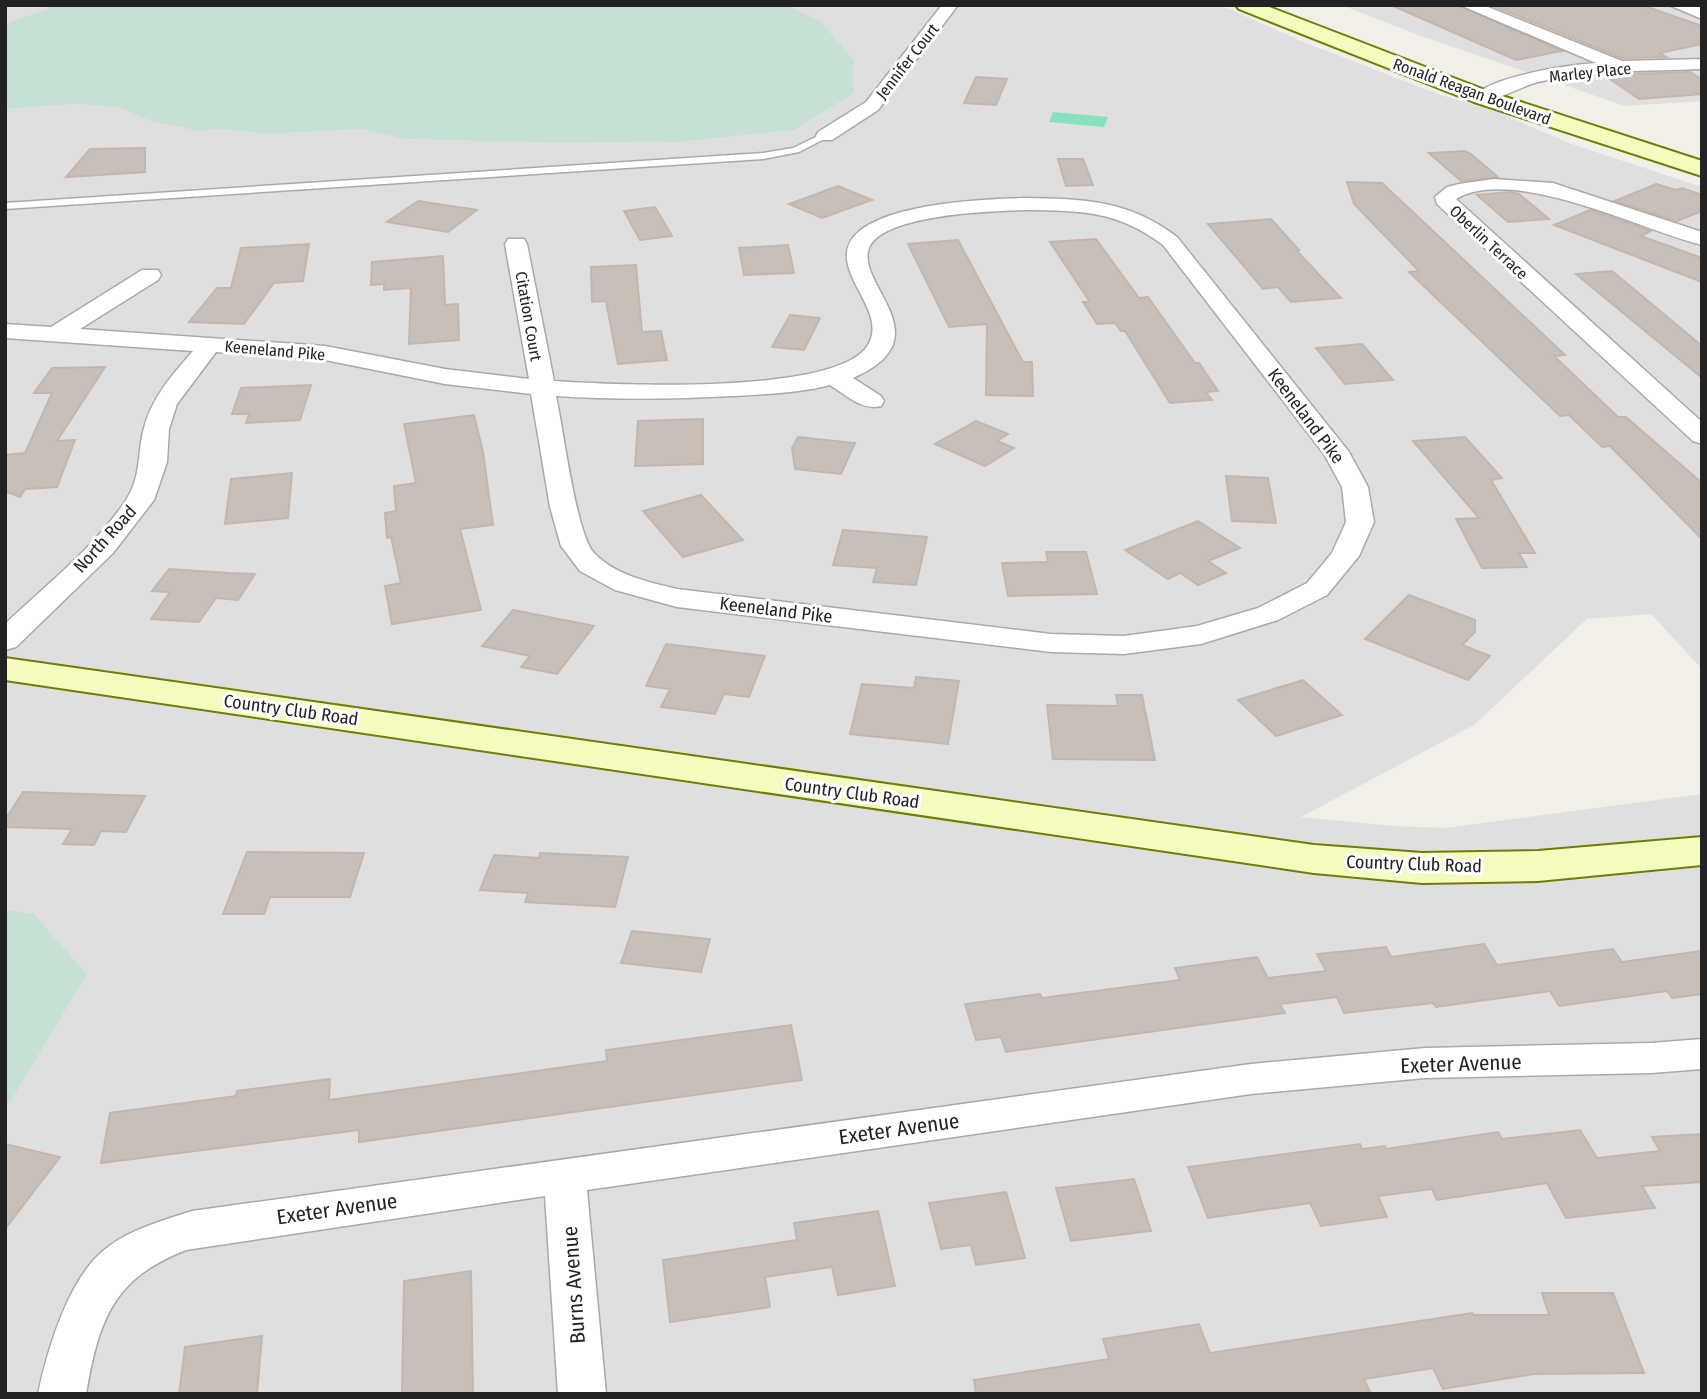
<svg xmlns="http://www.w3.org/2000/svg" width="1707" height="1399" font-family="'Fira Sans Condensed',sans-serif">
  <rect width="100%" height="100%" fill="#f2efe9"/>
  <g fill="#e0dfdf">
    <path d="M5,5H57L5,24Z"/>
    <path d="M786,5H1220L1306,43L1438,94L1500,113L1569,143L1702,187V669L1651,614L1587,619L1474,725L1301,817L1394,826L1445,828L1702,794V839L1533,854L1420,856L1315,848L5,659V109L80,104L121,108L150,121L198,131L222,129L267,134L360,129L404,139L556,143L679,142L794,130L819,20Z"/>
    <path d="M1341,5H1702V101L1625,106L1421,36Z"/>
    <path d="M5,679L1312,871L1702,863V1394H5V1107L11,1101L87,974L33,913L5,910Z"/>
  </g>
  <g fill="#c6e0d4">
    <path d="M57,5H786L819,20L854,60V93L794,130L679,142L556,143L404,139L360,129L267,134L222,129L198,131L150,121L121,108L80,104L5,109V24Z"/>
    <path d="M5,910L33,913L87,974L11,1101L5,1107Z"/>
  </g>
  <path fill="#88e0be" d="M1053,112L1108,117L1104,127L1049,122Z"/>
  <g fill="#c7bfb8" stroke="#c4b6ab" stroke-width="2">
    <path d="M1391,5H1458L1562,51L1516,60Z"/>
    <path d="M1491,5H1642L1702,26V44L1660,53L1666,57L1622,58Z"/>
    <path d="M1690,72L1702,79V94L1639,99L1604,75Z"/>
    <path d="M976,77L1007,79L996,105L964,103Z"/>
    <path d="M145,148V172L66,177L90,149Z"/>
    <path d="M1465,151L1471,154L1498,177L1461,181L1429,153Z"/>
    <path d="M1058,159H1083L1093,185L1066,186Z"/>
    <path d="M1347,182L1382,183L1565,355L1554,356L1618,417H1626L1702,483V539L1610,446L1602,447L1569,415L1560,416L1409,272L1419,271L1354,204Z"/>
    <path d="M1656,184L1676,190L1682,188L1702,195V211L1677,221L1615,201Z"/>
    <path d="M838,186L872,200L822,218L789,204Z"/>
    <path d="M1510,192L1519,194L1549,219L1508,222L1477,195Z"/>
    <path d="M418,201L477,210L448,232L387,222Z"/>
    <path d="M655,207L672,236L640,240L624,211Z"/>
    <path d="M1590,210L1651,231L1641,236L1702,258V282L1554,225Z"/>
    <path d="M1271,219L1299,250H1296L1341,298L1291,302L1278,287L1263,289L1208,224Z"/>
    <path d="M1096,239L1139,298L1148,297L1195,363H1199L1218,391L1206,392L1212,400L1170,403L1125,331H1121L1115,323L1097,324L1083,302H1090L1050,242Z"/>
    <path d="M958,240L1023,362H1032L1033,396L986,395L987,324L949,327L908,244Z"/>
    <path d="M309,244L303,281L274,283L244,324L189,322L217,288H231L241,248Z"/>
    <path d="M788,245L794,273L744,275L739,248Z"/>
    <path d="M443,256L445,305L458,304L459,340L409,344L411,288L384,290V284L371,285L372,262Z"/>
    <path d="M636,265L642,332L661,331L667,360L618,364L606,301L592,302L591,267Z"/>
    <path d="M1612,271L1702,346V378L1576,274Z"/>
    <path d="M790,315L820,318L804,350L772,347Z"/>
    <path d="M1362,344L1393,380L1345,384L1316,348Z"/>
    <path d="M105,367L57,441L75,440L57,487L25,489L20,497L5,491V455L25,453L52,393H34L52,368Z"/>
    <path d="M311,385L300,420L246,423L249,414H232L241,388Z"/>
    <path d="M474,415L483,452L493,525L460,529L481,610L392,624L385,586L401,583L391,537L387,538L385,513L396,511L394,486L416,483L404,424Z"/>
    <path d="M703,419V464L635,466L638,421Z"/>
    <path d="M976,421L1008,434L997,441L1014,448L985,466L935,444Z"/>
    <path d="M798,437L855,443L841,474L795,469L792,448Z"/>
    <path d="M1465,437L1502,478L1491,480L1535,553H1519L1527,567L1482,568L1456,519L1479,518L1413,441Z"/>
    <path d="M292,473L288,518L225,524L231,479Z"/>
    <path d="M1226,476L1268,478L1276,523L1232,521Z"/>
    <path d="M701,495L743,540L683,557L643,511Z"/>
    <path d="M1198,521L1240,548L1208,561L1226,573L1198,585L1180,573L1168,579L1125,550Z"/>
    <path d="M843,530L927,537L916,585L873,582L877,568L833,565Z"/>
    <path d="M1046,552H1086L1097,594L1008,596L1002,563L1048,562Z"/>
    <path d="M169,569L229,573L255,574L238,600L216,598L199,622L151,619L170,592L152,591Z"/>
    <path d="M1409,595L1475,620V632L1462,645L1490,656L1468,680L1365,639Z"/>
    <path d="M513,610L594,626L557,674L521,667L530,656L482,646Z"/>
    <path d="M666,644L765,656L749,697L724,694L715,714L661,707L670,689L646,686Z"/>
    <path d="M916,677L959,681L948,744L850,734L862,684L914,688Z"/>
    <path d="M1303,680L1342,715L1276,736L1238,700Z"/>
    <path d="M1116,695H1142L1155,760L1053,759L1047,705L1118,706Z"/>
    <path d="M23,792L145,796L126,832L101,831L94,845L63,844L72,829L5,827V820Z"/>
    <path d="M247,852L364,853L350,897H270L264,914H223Z"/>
    <path d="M540,853L628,857L615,907L525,902L528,893L480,890L494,855L539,858Z"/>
    <path d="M632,931L710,939L701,972L621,963Z"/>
    <path d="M1484,944L1497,965L1613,949L1622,962L1702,951V994L1672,998L1667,991L1559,1006L1550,991L1436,1007L1433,1003L1344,1013L1337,997L1280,1004L1285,1013L1006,1052L1001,1037L976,1040L965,1004L1040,994L1042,998L1180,980L1175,968L1257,957L1268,978L1326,971L1317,954L1386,947L1391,957Z"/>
    <path d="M791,1025L802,1080L359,1142V1130L101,1163L110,1113L236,1096L237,1091L330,1079L329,1100L607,1061L606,1050Z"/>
    <path d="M1580,1130L1597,1158L1660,1151L1652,1137L1702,1134V1182L1642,1186L1655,1208L1566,1218L1547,1183L1437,1200L1432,1189L1378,1196L1387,1217L1321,1226L1310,1203L1208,1218L1188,1167L1360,1144L1362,1149L1385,1146L1386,1149L1498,1132L1502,1139Z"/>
    <path d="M5,1144L60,1157L5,1229Z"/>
    <path d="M1134,1179L1151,1231L1071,1241L1056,1188Z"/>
    <path d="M1006,1192L1025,1258L976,1265L971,1245L941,1249L929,1203Z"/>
    <path d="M878,1211L895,1286L838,1295L832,1267L765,1277L770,1307L670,1322L663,1260L797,1240L794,1223Z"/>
    <path d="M471,1271L473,1394H402L404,1281Z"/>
    <path d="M1542,1293H1613L1644,1373L1534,1374L1443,1389L1433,1368L1364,1379L1371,1394H976L974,1380L1109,1359L1103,1339L1199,1324L1210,1353L1472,1313L1474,1315H1549Z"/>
    <path d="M262,1336L257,1394H179L185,1347Z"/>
  </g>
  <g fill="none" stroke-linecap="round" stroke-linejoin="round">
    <g stroke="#a9a9a9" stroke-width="3">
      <path id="lane" d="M822,134L830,136L799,152L763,159L5,209V203L763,153L793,148Z"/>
    </g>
    <g stroke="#a9a9a9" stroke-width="3">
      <g id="street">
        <path d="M942,5H958L878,110L832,140H818L816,136L818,132L866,102Z"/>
        <path d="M1460,5H1483L1622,61L1702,59V69C1647,71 1591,70 1538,82C1521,86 1491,105 1476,101L1473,97C1491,76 1568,65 1596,63Z"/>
        <path d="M1669,5H1693L1702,8V19Z"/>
        <path d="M1494,179L1553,183L1702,232V245C1641,230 1513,165 1456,199L1702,422V444L1693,441L1437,204L1435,197L1447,187L1459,184Z"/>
        <path d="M1025,198C1084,199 1129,200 1177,237L1349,452L1368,487L1374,522L1359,556L1327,595L1278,620L1201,644L1124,654L1051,652L677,607L615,590L580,571L561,546L550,507L531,394L445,384L325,360L216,352L177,404L169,429L167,462L154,500L113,553L16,647L5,650V624C46,585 94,548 126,500C142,475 137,453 144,428C152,397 173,374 193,351L5,338V324L51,327L142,270H158L161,275L158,280L80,329L325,346L445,369L529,379L505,244L508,239H524L527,244L554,381C614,385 829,395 866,348C889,317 844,284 847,253C851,203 988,199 1025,198ZM1025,210C1082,211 1116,210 1163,245L1324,454L1342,487L1346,522L1332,553L1307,583L1258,608L1197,626L1124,636L1051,634L677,589C648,582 615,575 594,553C576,534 563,427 556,396C616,400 675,399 734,396C767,394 799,393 830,385C846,395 862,411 881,406L884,401L881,396L853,378C945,338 855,285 869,248C883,214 993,211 1025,210Z"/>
        <path d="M1702,1039V1069L1651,1073L1425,1078L1251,1094L587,1190L606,1394H558L545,1196L186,1250C112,1279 99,1320 86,1394H38C47,1351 68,1280 103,1251C127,1230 162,1221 192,1211L1251,1064L1425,1048L1651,1043Z"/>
      </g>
    </g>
    <g stroke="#707d05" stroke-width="4">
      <g id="secondary">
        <path d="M1236,5H1264L1490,92L1702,161V176L1474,102L1239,9Z"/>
        <path d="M5,658L1314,845L1422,853L1538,851L1702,837V865L1538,881L1422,883L1314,873L5,680Z"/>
      </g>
    </g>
    <use href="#lane" fill="#fff" fill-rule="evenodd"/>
    <use href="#street" fill="#fff" fill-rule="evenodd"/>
    <use href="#secondary" fill="#f7fabf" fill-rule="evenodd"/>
  </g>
  <g text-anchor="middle" stroke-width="6" stroke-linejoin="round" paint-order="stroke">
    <g font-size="16" fill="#222" stroke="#fff">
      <text transform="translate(907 61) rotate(-52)" y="6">Jennifer Court</text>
      <text transform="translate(1590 72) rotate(-6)" y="6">Marley Place</text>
      <text transform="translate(1472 91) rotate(20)" y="6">Ronald Reagan Boulevard</text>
      <text transform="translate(1489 242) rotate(43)" y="6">Oberlin Terrace</text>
      <text transform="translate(529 316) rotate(80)" y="6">Citation Court</text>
      <text transform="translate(275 350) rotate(5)" y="6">Keeneland Pike</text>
    </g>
    <g font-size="18" fill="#222" stroke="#fff">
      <text transform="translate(1306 416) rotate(53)" y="6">Keeneland Pike</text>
      <text transform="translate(105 539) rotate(-48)" y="6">North Road</text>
      <text transform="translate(776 610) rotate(7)" y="6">Keeneland Pike</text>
      <text transform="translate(291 710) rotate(8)" y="6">Country Club Road</text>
      <text transform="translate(852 793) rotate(8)" y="6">Country Club Road</text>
      <text transform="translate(1414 864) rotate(2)" y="6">Country Club Road</text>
    </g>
    <g font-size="21" fill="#222" stroke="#fff">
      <text transform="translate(1461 1064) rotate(-2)" y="7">Exeter Avenue</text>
      <text transform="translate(899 1129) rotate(-8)" y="7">Exeter Avenue</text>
      <text transform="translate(337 1209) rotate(-8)" y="7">Exeter Avenue</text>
      <text transform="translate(574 1285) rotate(-94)" y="7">Burns Avenue</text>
    </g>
  </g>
  <rect width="1707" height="1399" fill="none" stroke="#222222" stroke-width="14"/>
</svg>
